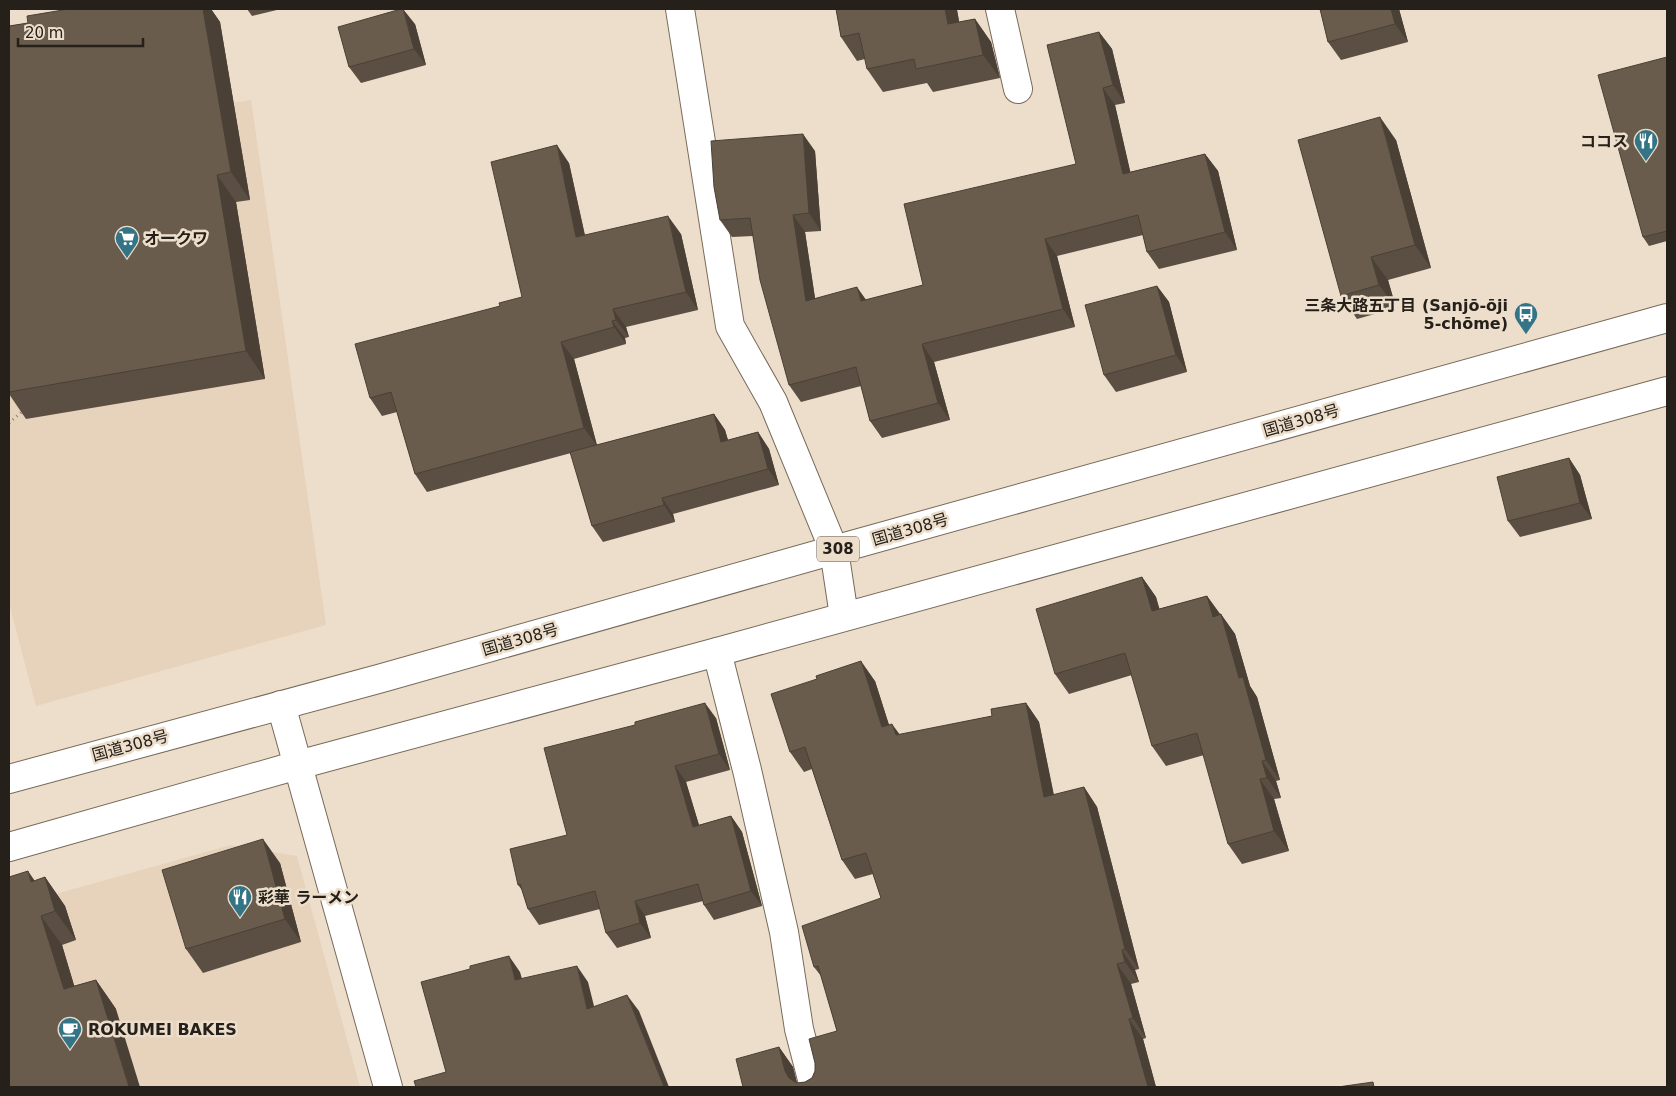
<svg xmlns="http://www.w3.org/2000/svg" width="1676" height="1096" font-family="'DejaVu Sans','Noto Sans JP',sans-serif">
  <rect width="100%" height="100%" fill="#eddecc"/>
  <g fill="#e7d2bb">
    <path d="M251,100L326,625L36,706L9,603V140Z"/>
    <path d="M231,845L297,856L360,1087H9V907Z"/>
  </g>
  <g fill="none" stroke-linecap="round" stroke-linejoin="round">
    <g stroke="#786a5a" stroke-width="30">
      <g id="minor">
        <path d="M680,9L730,326L773,402L834,550L844,616"/>
        <path d="M1000,9L1018,89"/>
        <path d="M717,652L747,770L784,932L799,1029L814,1087"/>
        <path d="M281,705L388,1087"/>
      </g>
    </g>
    <g stroke="#786a5a" stroke-width="30">
      <g id="highway">
        <path d="M9,779L382,678L834,550L1667,318"/>
        <path d="M9,847L298,765L717,652L1667,391"/>
      </g>
    </g>
    <path stroke="#867c70" stroke-width="3" stroke-dasharray="1 4" stroke-linecap="butt" d="M9,423L24,410"/>
    <use href="#minor" stroke="#fff" stroke-width="28"/>
    <use href="#highway" stroke="#fff" stroke-width="28"/>
  </g>
  <g fill="#5a4f42">
    <path d="M69,9H211L220,22L250,200L236,202L265,379L26,419L9,394V26L28,23Z"/>
    <path d="M247,9H281L252,16Z"/>
    <path d="M836,9H956L957,10L959,22L975,19L991,42L1000,78L933,92L927,83L883,92L867,69L865,59L857,61L841,37Z"/>
    <path d="M1320,9H1399L1408,42L1341,60L1328,42Z"/>
    <path d="M415,24L426,65L361,83L349,67Z"/>
    <path d="M1099,32L1112,49L1125,103L1115,105L1130,172L1205,154L1218,171L1237,250L1159,269L1147,252L1143,235L1057,256L1075,327L934,362L950,420L882,438L870,421L861,386L801,402L789,385L753,236L732,237L720,220L815,151L821,231L805,232L815,298L866,300L923,285L1076,164Z"/>
    <path d="M1667,57V241L1649,246L1643,237Z"/>
    <path d="M1396,140L1431,268L1388,280L1396,308L1357,319L1341,296Z"/>
    <path d="M569,163L585,235L681,234L698,310L626,327L629,337L625,338L626,344L574,359L597,445L714,414L725,430L728,440L758,432L769,449L779,485L673,514L675,522L603,542L592,526L571,453L427,492L415,474L397,412L382,416L370,398L500,306L522,297Z"/>
    <path d="M1157,286L1169,302L1187,372L1116,392L1104,375Z"/>
    <path d="M1569,458L1580,475L1592,519L1520,537L1508,521Z"/>
    <path d="M1142,577L1156,597L1159,609L1207,596L1235,634L1250,686L1257,697L1280,780L1276,781L1281,798L1274,799L1289,851L1242,864L1228,844L1204,755L1166,766L1152,746L1132,675L1069,694L1055,674Z"/>
    <path d="M875,681L889,725L900,735L992,716L1026,703L1039,722L1054,795L1084,787L1097,807L1139,969L1135,970L1139,982L1131,984L1146,1038L1143,1039L1156,1087H743L779,1047L793,1067L797,1083L805,1082L812,1078L837,1031L821,976L814,967L881,898L873,874L855,879L842,860L812,769L804,772L790,752Z"/>
    <path d="M716,718L730,770L686,782L699,825L731,816L742,832L762,906L714,920L704,905L703,901L645,916L651,938L617,948L606,933L600,909L539,925L528,909L522,890L518,885L567,835Z"/>
    <path d="M280,863L301,942L203,973L186,949Z"/>
    <path d="M45,877L65,906L76,940L62,945L74,986L96,980L116,1009L9,1087L35,881Z"/>
  </g>
  <g fill="#4a4036">
    <path d="M203,9H211L220,22L250,200L231,172Z"/>
    <path d="M403,9L415,24L426,65L414,49Z"/>
    <path d="M945,9H956L957,10L964,48L948,24Z"/>
    <path d="M1391,9H1399L1408,42L1395,24Z"/>
    <path d="M975,19L991,42L1000,78L983,55Z"/>
    <path d="M1099,32L1112,49L1125,103L1113,85Z"/>
    <path d="M1103,88L1115,105L1135,192L1123,174Z"/>
    <path d="M1380,117L1396,140L1431,268L1415,245Z"/>
    <path d="M803,134L815,151L821,231L809,213Z"/>
    <path d="M557,145L569,163L589,255L576,237Z"/>
    <path d="M1205,154L1218,171L1237,250L1225,232Z"/>
    <path d="M217,175L236,202L265,379L246,351Z"/>
    <path d="M793,215L805,232L818,318L806,301Z"/>
    <path d="M668,216L681,234L698,310L686,292Z"/>
    <path d="M1045,239L1057,256L1075,327L1063,309Z"/>
    <path d="M1371,257L1388,280L1396,308L1379,285Z"/>
    <path d="M1157,286L1169,302L1187,372L1176,355Z"/>
    <path d="M857,287L869,304L861,301Z"/>
    <path d="M613,309L626,327L629,337L616,320Z"/>
    <path d="M612,321L625,338L626,344L614,327Z"/>
    <path d="M561,342L574,359L597,446L584,428Z"/>
    <path d="M922,344L934,362L950,420L938,403Z"/>
    <path d="M714,414L725,430L733,458L721,442Z"/>
    <path d="M758,432L769,449L779,485L768,469Z"/>
    <path d="M1569,458L1580,475L1592,519L1580,503Z"/>
    <path d="M662,498L673,514L675,522L664,505Z"/>
    <path d="M1142,577L1156,597L1166,631L1152,611Z"/>
    <path d="M1207,596L1221,616L1213,617Z"/>
    <path d="M1221,614L1235,634L1250,686L1257,697L1280,780L1266,760L1239,678Z"/>
    <path d="M861,661L875,681L896,747L882,727Z"/>
    <path d="M705,703L716,718L730,770L719,754Z"/>
    <path d="M1026,703L1039,722L1058,817L1044,797Z"/>
    <path d="M892,724L906,743L896,735Z"/>
    <path d="M1262,761L1276,781L1281,798L1267,778Z"/>
    <path d="M675,766L686,782L704,842L693,827Z"/>
    <path d="M1260,779L1274,799L1289,851L1274,831Z"/>
    <path d="M1084,787L1097,807L1139,969L1125,949Z"/>
    <path d="M731,816L742,832L762,906L751,891Z"/>
    <path d="M263,839L280,863L301,942L285,919Z"/>
    <path d="M28,871L48,900L31,882Z"/>
    <path d="M45,877L65,906L76,940L55,911Z"/>
    <path d="M635,901L645,916L651,938L640,923Z"/>
    <path d="M41,916L62,945L84,1018L64,989Z"/>
    <path d="M1122,950L1135,970L1139,982L1125,962Z"/>
    <path d="M509,956L520,972L527,996L515,980Z"/>
    <path d="M1117,964L1131,984L1146,1038L1133,1018Z"/>
    <path d="M577,966L588,982L599,1026L587,1009Z"/>
    <path d="M96,980L116,1009L140,1087H129Z"/>
    <path d="M627,995L639,1011L669,1087H664Z"/>
    <path d="M1129,1019L1143,1039L1156,1087H1148Z"/>
    <path d="M779,1047L793,1067L798,1087L789,1078L785,1071Z"/>
  </g>
  <g fill="#695c4d" stroke="#4a4036">
    <path d="M69,9H203L231,172L217,175L246,351L9,392V26L28,23L27,16Z"/>
    <path d="M401,9H403L414,49L349,67L338,27Z"/>
    <path d="M836,9H945L948,24L975,19L983,55L916,69L914,59L867,69L859,33L841,37Z"/>
    <path d="M1320,9H1391L1395,24L1328,42Z"/>
    <path d="M1099,32L1113,85L1103,88L1123,174L1205,154L1225,232L1147,252L1138,215L1045,239L1063,309L922,344L938,403L870,421L856,367L789,385L760,280L750,218L720,220L714,187L711,141L803,134L809,213L793,215L806,301L857,287L861,301L923,285L904,204L1076,164L1047,45Z"/>
    <path d="M1667,57V231L1643,237L1598,75Z"/>
    <path d="M1380,117L1415,245L1371,257L1379,285L1341,296L1298,140Z"/>
    <path d="M557,145L576,237L668,216L686,292L613,309L616,320L612,321L614,327L561,342L584,428L415,474L391,392L370,398L355,344L500,306L499,303L522,297L491,162Z"/>
    <path d="M1157,286L1176,355L1104,375L1085,305Z"/>
    <path d="M714,414L721,442L758,432L768,469L662,498L664,505L592,526L570,452Z"/>
    <path d="M1569,458L1580,503L1508,521L1497,477Z"/>
    <path d="M1142,577L1152,611L1207,596L1213,617L1221,614L1239,678L1243,677L1266,760L1262,761L1267,778L1260,779L1274,831L1228,844L1197,733L1152,746L1125,653L1055,674L1036,609Z"/>
    <path d="M861,661L882,727L892,724L896,735L992,716L991,709L1026,703L1044,797L1084,787L1125,949L1122,950L1125,962L1117,964L1133,1018L1129,1019L1148,1087H743L736,1059L779,1047L785,1071L789,1078L797,1083L805,1082L812,1078L815,1071V1063L809,1039L837,1031L818,966L814,967L802,926L881,898L866,853L842,860L805,747L790,752L771,694L817,679L816,676Z"/>
    <path d="M705,703L719,754L675,766L693,827L731,816L751,891L704,905L698,884L635,901L640,923L606,933L595,891L528,909L520,884L518,885L510,849L567,835L544,748L635,725V722Z"/>
    <path d="M263,839L285,919L186,949L162,870Z"/>
    <path d="M28,871L31,882L45,877L55,911L41,916L64,989L96,980L129,1087H9V877Z"/>
    <path d="M509,956L515,980L577,966L587,1009L627,995L664,1087H416L414,1081L446,1072L421,982L470,969V966Z"/>
    <path d="M1373,1082L1374,1087H1338Z"/>
  </g>
  <defs>
    <g id="restaurant-pin" transform="scale(1.25)"><path d="M0 17L-7.5 6A9.5 9.5 0 1 1 7.5 6Z" fill="#337487" stroke="#eddecc"/><path d="M-5-6h1v4h1v-4h1v4h1v-4h1v5L-1.5 .5V6h-2V.5L-5-1ZM5-6V6H3V1.5H1.5Q1.5-4 5-6Z" fill="#fff"/></g>
    <g id="supermarket-pin" transform="scale(1.25)"><path d="M0 17L-7.5 6A9.5 9.5 0 1 1 7.5 6Z" fill="#337487" stroke="#eddecc"/><path d="M-6-5.5h2.5l.6 2H6L4.5 2H-2.5L-4.4-4H-6ZM-1.5 3.2a1.3 1.3 0 1 0 .1 0ZM3 3.2a1.3 1.3 0 1 0 .1 0Z" fill="#fff"/></g>
    <g id="bus-pin" transform="scale(1.25)"><path d="M0 17L-7.5 6A9.5 9.5 0 1 1 7.5 6Z" fill="#337487" stroke="#eddecc"/><path d="M-5-6H5V4H4V6H2V4H-2V6H-4V4H-5ZM-3.5-4V0h7V-4ZM-3.5 1.2v1.5H-2V1.2ZM2 1.2v1.5H3.5V1.2Z" fill="#fff"/></g>
    <g id="cafe-pin" transform="scale(1.25)"><path d="M0 17L-7.5 6A9.5 9.5 0 1 1 7.5 6Z" fill="#337487" stroke="#eddecc"/><path d="M-5.5-4.5H6V0H3Q3 3.5 0 3.5H-2.5Q-5.5 3.5-5.5 0ZM3-3.2v2h1.7v-2ZM-6 4.5H4V6H-6Z" fill="#fff"/></g>
  </defs>
  <g fill-rule="evenodd">
    <use href="#restaurant-pin" x="1646" y="141"/>
    <use href="#supermarket-pin" x="127" y="238"/>
    <use href="#bus-pin" x="1526" y="314"/>
    <use href="#restaurant-pin" x="240" y="897"/>
    <use href="#cafe-pin" x="70" y="1029"/>
  </g>
  <g text-anchor="middle" stroke-width="5" stroke-linejoin="round" paint-order="stroke">
    <rect fill="#eddecc" stroke="#61594f" stroke-width="1" x="817" y="536.5" width="42" height="25" rx="4"/>
    <g font-size="15" font-weight="bold" fill="#252019">
      <text x="838" y="554">308</text>
    </g>
    <g font-size="16" font-weight="bold" fill="#252019" stroke="#eddecc" text-anchor="start">
      <text x="1628" y="147" text-anchor="end">ココス</text>
      <text x="144" y="244">オークワ</text>
      <text x="1508" y="311" text-anchor="end">三条大路五丁目 (Sanjō-ōji<tspan x="1508" dy="18">5-chōme)</tspan></text>
      <text x="258" y="903">彩華 ラーメン</text>
      <text x="88" y="1035">ROKUMEI BAKES</text>
    </g>
    <g font-size="16" fill="#252019" stroke="#eddecc">
      <text transform="translate(1301 420) rotate(-16)" y="6">国道308号</text>
      <text transform="translate(910 529) rotate(-16)" y="6">国道308号</text>
      <text transform="translate(520 639) rotate(-16)" y="6">国道308号</text>
      <text transform="translate(130 745) rotate(-15)" y="6">国道308号</text>
    </g>
  </g>
  <rect width="1676" height="1096" fill="none" stroke="#252019" stroke-width="20"/>
  <path d="M18 38v8h125v-8" fill="none" stroke="#252019" stroke-width="2.5"/>
  <text x="25" y="38" font-size="15" fill="#252019" stroke="#eddecc" stroke-width="4" paint-order="stroke">20 m</text>
</svg>
